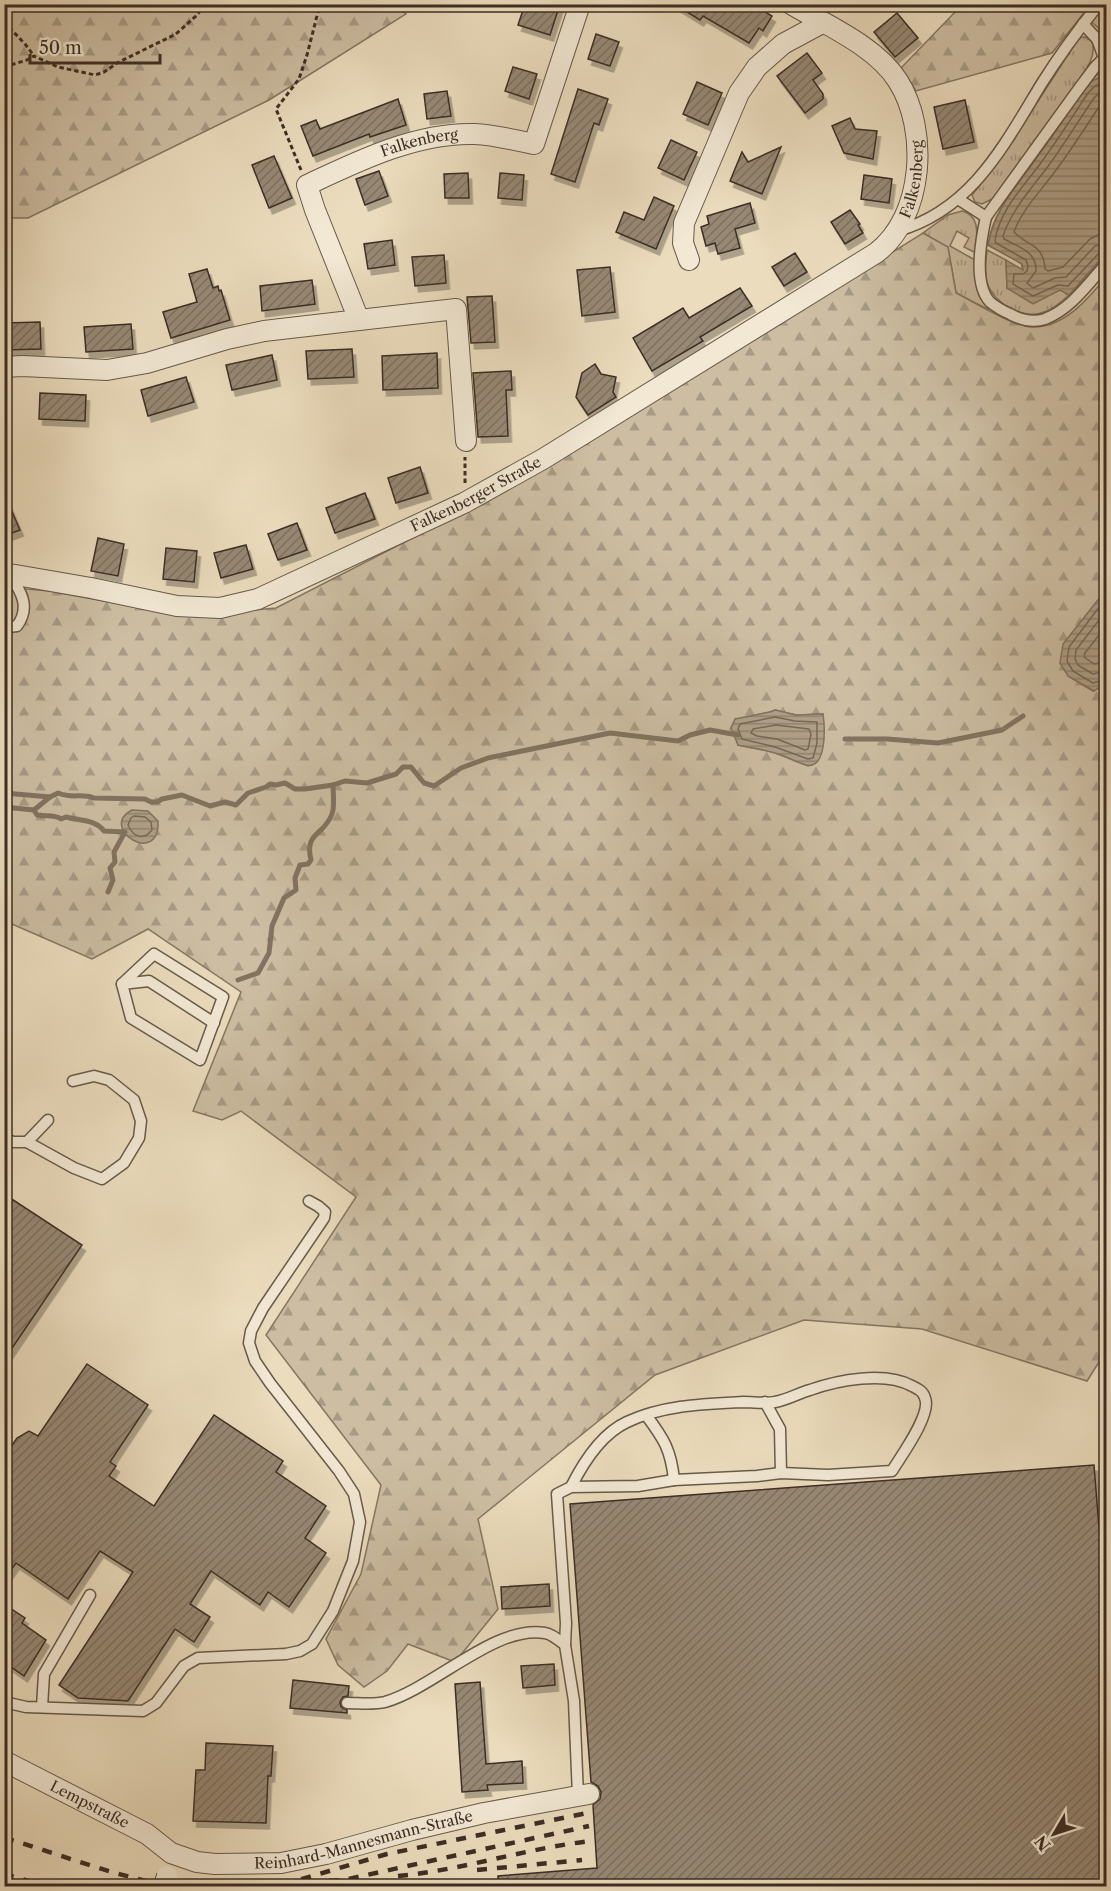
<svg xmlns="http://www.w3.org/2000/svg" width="1111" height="1891" font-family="'Libre Caslon Text',serif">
  <defs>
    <pattern id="grass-tufts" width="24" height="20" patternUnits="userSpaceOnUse" patternTransform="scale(1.5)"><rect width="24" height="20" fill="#cdbea3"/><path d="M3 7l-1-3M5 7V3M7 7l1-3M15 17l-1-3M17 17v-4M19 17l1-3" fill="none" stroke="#a89b85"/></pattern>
    <pattern id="forest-firs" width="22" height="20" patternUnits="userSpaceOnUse" patternTransform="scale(1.5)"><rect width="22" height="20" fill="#cdbea3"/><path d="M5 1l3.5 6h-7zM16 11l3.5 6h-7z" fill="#a89b85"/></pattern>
    <pattern id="water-rules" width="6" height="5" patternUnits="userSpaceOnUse" patternTransform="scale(1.5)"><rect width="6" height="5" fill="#b0a189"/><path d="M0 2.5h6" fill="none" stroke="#908470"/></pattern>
    <pattern id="building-hatch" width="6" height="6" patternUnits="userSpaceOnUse" patternTransform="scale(1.5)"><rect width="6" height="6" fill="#978874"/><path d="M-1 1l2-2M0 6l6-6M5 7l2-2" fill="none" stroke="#7c705f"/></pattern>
    <filter id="shadow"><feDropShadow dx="3.5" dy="6" stdDeviation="0" flood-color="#0004"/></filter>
  </defs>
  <rect width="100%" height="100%" fill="#ebdcbd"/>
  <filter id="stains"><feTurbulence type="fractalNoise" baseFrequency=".00333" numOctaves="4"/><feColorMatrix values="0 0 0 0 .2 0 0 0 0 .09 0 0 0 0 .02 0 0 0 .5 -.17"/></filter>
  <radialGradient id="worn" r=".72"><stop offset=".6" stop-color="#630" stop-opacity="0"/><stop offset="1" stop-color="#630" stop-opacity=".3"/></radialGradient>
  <g fill="url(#grass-tufts)" stroke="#857664" stroke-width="1.5">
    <path d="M1082,37H1085L1092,41C1097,57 1085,71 1076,84L1106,71V253C1094,270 1066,302 1047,311C1025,321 993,304 987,282C984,271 986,260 987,250L1006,260L1007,288L1023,270L1021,263L988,245C992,221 999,213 1010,193L994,198L982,204L975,202L972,195L1001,158L1077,41Z"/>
    <path d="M962,211C982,216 976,238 976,253L964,247L969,238L957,231L950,246L975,260C976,285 974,289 989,310L956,293L948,248L923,233L948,215Z"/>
  </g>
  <g fill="url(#forest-firs)" stroke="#857664" stroke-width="1.5" fill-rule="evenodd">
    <path d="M395,4L406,14L269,100L28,218H5V5Z"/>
    <path d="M957,5H1106V35L1083,14L1052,53L916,91L901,68L959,8Z"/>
    <path d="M923,233L948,247L956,293C974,302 1014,327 1032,327C1064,328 1088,299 1106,277V591H1105L1068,676L1093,691L1106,683V1351L1087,1381L922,1329L804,1320L655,1375L478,1519L498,1609L455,1662L408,1644L387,1671L364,1687L338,1665L326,1639L361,1574L381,1485L266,1335L356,1197L241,1111L222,1120L193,1111L241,992L148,929L92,959L5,921L4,587L49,591L186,616L276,608L479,504L714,364ZM775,710L796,715L823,714L808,766L773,752L738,745L757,715L770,712Z"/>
  </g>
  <g fill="url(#water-rules)" stroke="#827361" stroke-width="1.5">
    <path d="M1102,76H1106V253L1069,295L1060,290L1033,304L1007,288L1006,260L1023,270L1022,264L988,245C995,207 1017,187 1038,156C1054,134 1069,112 1084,90L1092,81Z"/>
    <path d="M1105,591H1106V683L1094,691L1068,676L1060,663L1063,644Z"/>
    <path d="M775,710L796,715L823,714C825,727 827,770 806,765C796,762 786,756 775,753C763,749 750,748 738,745L731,728L735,719L770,712Z"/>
    <path d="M132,810L148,811L158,821C160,868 97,828 132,810Z"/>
  </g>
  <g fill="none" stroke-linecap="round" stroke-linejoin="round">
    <g stroke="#766857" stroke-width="1.5">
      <path d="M1106,82L1095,86L1088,93C1073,116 1059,138 1043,160C1025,185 1000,209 995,240L996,243L1026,260L1028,266L1027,271L1023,274H1014L1013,284L1033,296L1058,285L1068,286L1100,252L1106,250"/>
      <path d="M1106,90L1100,92L1094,98C1079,120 1065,143 1049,165C1032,188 1012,209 1003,236L1004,239C1019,247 1037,252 1036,271L1027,283L1033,288L1055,278L1066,277L1095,246L1106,243"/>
      <path d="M1106,99L1101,104C1086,126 1072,149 1056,170C1042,190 1022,209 1014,232C1028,247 1043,243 1045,269L1048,271L1063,267L1090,239L1098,235L1106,234"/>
      <path d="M1106,598L1069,647L1067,661L1073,671L1093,683L1106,679"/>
      <path d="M1106,611L1076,650L1075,659L1078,665L1093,674L1106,671"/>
      <path d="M1106,626L1085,653L1084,657L1094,664L1106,662"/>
      <path d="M775,717L795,721L817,722V743L813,758L808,759L775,747L742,739L738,729L740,724Z"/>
      <path d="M776,725L809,729L811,734L808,749L805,750L777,739L757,736L751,733L753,729Z"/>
      <path d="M134,816L145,817L151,822L152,830L147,835C138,839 132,834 128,825L131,818Z"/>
    </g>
    <g stroke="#827361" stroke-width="5">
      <path d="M845,739H887L938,743L1002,730L1023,716"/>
      <path d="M4,793L50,797L58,793C72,799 81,793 94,798L145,799L151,802H157L162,799L182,795L210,806L225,802L236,805L248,793L266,787L270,784L276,785L285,783L295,789H305L333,785L345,781L367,783L396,774L403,767H411L424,783L434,786L461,768L488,758L610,733L678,741L690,735L710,730L738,735"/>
      <path d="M4,807L34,810L50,797"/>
      <path d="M34,810L37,815C46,817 54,814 61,819L66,817C80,821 95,819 104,831L125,832L114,852L115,862L110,868L113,880L108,892"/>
      <path d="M238,980L258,973L269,953L272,926L284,898L296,890L295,878L300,865L308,864L311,860C304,832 324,836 332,814C335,806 333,794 333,785"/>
    </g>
  </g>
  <g fill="url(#building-hatch)" stroke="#3d2e25" stroke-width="1.5" filter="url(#shadow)">
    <path d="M525,4H560L550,35L518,25Z"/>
    <path d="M674,4H752L772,16L763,31L759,28L749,43L703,16L700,20Z"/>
    <path d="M897,13L918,38L895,57L874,32Z"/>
    <path d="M596,34L619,42L610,66L588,59Z"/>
    <path d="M807,53L822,73L813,80L823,94V99L805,113L777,76Z"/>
    <path d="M513,67L537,74L529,99L505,91Z"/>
    <path d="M697,82L722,93L708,125L683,114Z"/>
    <path d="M578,89L608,99L599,125L594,123L575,182L551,174Z"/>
    <path d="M447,91L451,116L427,119L424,94Z"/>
    <path d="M398,99L406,125L370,137L369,134L313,156L301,126L316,120L320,129Z"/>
    <path d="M965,100L974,142L943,149L934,107Z"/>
    <path d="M850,118L855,129L877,131L873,159L844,153L832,126Z"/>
    <path d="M671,140L697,152L684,180L658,168Z"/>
    <path d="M781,147L762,194L730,181L742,152L748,162Z"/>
    <path d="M274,156L292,198L269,208L252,165Z"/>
    <path d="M379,171L388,196L365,205L356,179Z"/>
    <path d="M468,173L469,198H445L444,174Z"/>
    <path d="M500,173L524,175L522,200L498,198Z"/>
    <path d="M864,175L892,179L889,203L861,199Z"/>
    <path d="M654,197L674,206L656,249L616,232L624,212L644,220Z"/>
    <path d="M750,203L755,223L735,229L740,248L718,254L715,243L706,246L701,227L709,224L707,216Z"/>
    <path d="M850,210L860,224L858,225L863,233L845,244L831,222Z"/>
    <path d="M392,240L395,265L368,269L364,244Z"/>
    <path d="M795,253L807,272L784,286L772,267Z"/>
    <path d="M444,255L446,283L415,286L412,257Z"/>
    <path d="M610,267L615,312L582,316L577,270Z"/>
    <path d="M207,269L213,288L218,286L219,291L221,290L230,320L171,338L163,312L197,302L189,274Z"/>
    <path d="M312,280L315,304L262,311L260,286Z"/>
    <path d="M740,288L752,306L700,337L703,341L652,371L633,338L683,308L689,318Z"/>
    <path d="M492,296L495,342L471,343L467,297Z"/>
    <path d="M40,322L41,349L4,350V323Z"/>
    <path d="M131,324L133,349L86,352L84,327Z"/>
    <path d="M352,349L354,377L308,379L306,351Z"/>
    <path d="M437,353L438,388L383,390L382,356Z"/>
    <path d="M272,355L277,380L232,390L226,365Z"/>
    <path d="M595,364L601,374L616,377L613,392L616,397L588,415L576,397L582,373Z"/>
    <path d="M511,371L512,390H506L508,436L478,437L473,373Z"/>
    <path d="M186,377L194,402L148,416L141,390Z"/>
    <path d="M40,393L86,395L85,421L39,419Z"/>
    <path d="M420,467L428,493L396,503L388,478Z"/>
    <path d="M4,493L20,530L4,536Z"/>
    <path d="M365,493L375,519L335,533L326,508Z"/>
    <path d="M297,523L307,550L278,560L268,534Z"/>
    <path d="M98,538L124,544L118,576L91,571Z"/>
    <path d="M246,545L253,569L221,578L214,553Z"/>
    <path d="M166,548L197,551L194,582L163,579Z"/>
    <path d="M4,1194L82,1245L4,1360Z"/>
    <path d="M87,1364L148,1405L110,1462L116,1466L109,1476L154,1506L214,1415L283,1461L276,1472L326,1506L305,1538L326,1553L289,1607L268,1592L260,1605L211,1571L190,1604L210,1617L194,1642L175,1629L128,1701L78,1698L59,1685L133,1572L100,1551L68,1599L16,1563L4,1580V1445L10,1448L17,1438L29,1431L38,1436Z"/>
    <path d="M1094,1465L1107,1629V1887H498V1876L597,1868L593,1805L600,1799L601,1792L598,1786L591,1782L570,1504Z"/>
    <path d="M549,1584L550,1606L502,1609L501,1587Z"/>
    <path d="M4,1604L25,1618L22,1623L46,1640L24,1676L4,1662Z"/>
    <path d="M554,1664L555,1685L523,1688L521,1666Z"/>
    <path d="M293,1680L349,1686L348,1696L343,1697L340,1702L341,1707L347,1710V1713L290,1708Z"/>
    <path d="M480,1682L486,1764L522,1761L523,1783L487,1785L488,1790L462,1792L455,1684Z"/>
    <path d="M206,1743L273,1746L271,1776H268L266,1823L193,1821L196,1770H205Z"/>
  </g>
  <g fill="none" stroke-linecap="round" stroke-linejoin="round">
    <g stroke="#685a4b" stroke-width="13">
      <g id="lane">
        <path d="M958,199L986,217L1080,87L1095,67L1104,58L1097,39L1083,24"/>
        <path d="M986,217C981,239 973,284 990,302C996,307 1003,311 1010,314C1021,320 1033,323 1045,319C1071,309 1088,284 1106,264"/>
        <path d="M897,231C972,210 1004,145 1042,83C1059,56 1078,30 1099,4"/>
        <path d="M4,626L8,627L17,626C31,607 21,591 9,574"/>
        <path d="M154,954L223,997L200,1060L131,1018L122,984Z"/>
        <path d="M122,984L149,981L214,1023"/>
        <path d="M4,1138L13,1142H27L48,1120"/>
        <path d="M27,1142L74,1168L102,1179L124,1163L139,1138L141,1121L134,1100L109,1080L94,1076L73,1081"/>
        <path d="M765,1402L780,1429L781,1473"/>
        <path d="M646,1415C664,1439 671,1450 674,1480"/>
        <path d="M565,1645L566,1623L557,1494L571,1487L638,1486L674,1480L757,1476L781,1473L828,1475L892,1471C901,1456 932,1414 925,1398C923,1391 918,1389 912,1386C885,1371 838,1380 810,1390C799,1393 787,1400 775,1402C765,1404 754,1402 743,1402C704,1404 663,1405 627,1422C601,1434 583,1463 571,1487"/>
        <path d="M4,1702L26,1707L143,1711L156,1703L184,1666L198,1658L286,1654L300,1651L312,1644L333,1611L353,1561L360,1522L354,1494L339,1471L270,1383L255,1361L249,1343L251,1331L263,1308L324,1218L325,1212L318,1206L309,1201"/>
        <path d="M347,1703C359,1703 373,1705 385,1702C434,1688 496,1624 545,1633C552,1634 560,1641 565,1645L574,1701L578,1796"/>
        <path d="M42,1707L44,1674L90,1595"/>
      </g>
    </g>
    <g stroke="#685a4b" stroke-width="22">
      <g id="street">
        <path d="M689,260L683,243L684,223L739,93L757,67L783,44L822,23"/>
        <path d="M359,320L456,309L466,441"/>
        <path id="s1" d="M4,367L22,366L107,370L147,363L227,339L264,331L359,320L315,210L307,185C358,161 417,132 475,134C495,135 515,140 534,144L580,4"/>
        <path id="s2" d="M4,573L91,588L177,606L220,608L258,599L464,503L543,459L876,253C924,217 929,130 898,81C876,46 826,25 791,4"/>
        <path id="s3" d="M4,1761L147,1834L171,1853L197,1862L215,1864L281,1863L326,1854L412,1830L484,1813L589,1794"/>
      </g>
    </g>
    <g stroke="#3d2e25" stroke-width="3" stroke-dasharray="4.5 3" stroke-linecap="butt">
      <path d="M4,22L25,44L34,56"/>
      <path d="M4,67L27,60L34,56L58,67L95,75L104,72L117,63L176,34L197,15L205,4"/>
      <path d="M301,170L276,109L299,79L307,55L320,4"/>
      <path d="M465,483V457"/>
    </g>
    <use href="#lane" stroke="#f2e8d4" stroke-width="10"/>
    <use href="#street" stroke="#f2e8d4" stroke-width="20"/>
    <g stroke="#3d2e25" stroke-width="4.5" stroke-dasharray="10 10" stroke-linecap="butt">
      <path d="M4,1838C61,1854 115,1877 173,1886"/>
      <path d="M477,1870L582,1860"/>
      <path d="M4,1874L46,1886"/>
      <path d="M398,1876C464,1870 526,1848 592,1841"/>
      <path d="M309,1882L344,1880L589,1826"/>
      <path d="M262,1886L285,1884L387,1854L587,1813"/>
    </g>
    <g stroke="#685a4b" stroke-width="22" stroke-linecap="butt">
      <path id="street-bridge" d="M164,1886L167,1876"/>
    </g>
    <use href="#street-bridge" stroke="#f2e8d4" stroke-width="20"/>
  </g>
  <g text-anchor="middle" stroke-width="5" stroke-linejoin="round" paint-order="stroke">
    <g font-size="15" fill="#3d2e25" stroke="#f2e8d4">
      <text dy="5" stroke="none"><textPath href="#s1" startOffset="626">Falkenberg</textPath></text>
      <text dy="5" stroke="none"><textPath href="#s2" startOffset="1053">Falkenberg</textPath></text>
      <text dy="5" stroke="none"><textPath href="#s2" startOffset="500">Falkenberger Straße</textPath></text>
      <text dy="5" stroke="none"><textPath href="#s3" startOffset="96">Lempstraße</textPath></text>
      <text dy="5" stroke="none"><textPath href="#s3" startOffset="388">Reinhard-Mannesmann-Straße</textPath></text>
    </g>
  </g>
  <rect width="1111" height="1891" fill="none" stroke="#ebdcbd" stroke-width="24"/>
  <rect x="6" y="6" width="1099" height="1879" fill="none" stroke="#3d2e25" stroke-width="3"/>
  <rect x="12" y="12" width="1087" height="1867" fill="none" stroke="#3d2e25" stroke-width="1.5"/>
  <g transform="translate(1054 1834) rotate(231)" stroke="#f2e8d4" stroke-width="4.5" paint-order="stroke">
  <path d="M0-4.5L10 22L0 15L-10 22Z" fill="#3d2e25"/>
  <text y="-9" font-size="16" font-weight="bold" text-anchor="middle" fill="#3d2e25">N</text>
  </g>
  <path d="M30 54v9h130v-9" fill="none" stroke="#3d2e25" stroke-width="3"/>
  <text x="39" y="54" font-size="18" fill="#3d2e25" stroke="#f2e8d4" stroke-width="4.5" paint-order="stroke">50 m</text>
  <rect width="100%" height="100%" filter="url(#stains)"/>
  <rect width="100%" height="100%" fill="url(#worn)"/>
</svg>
